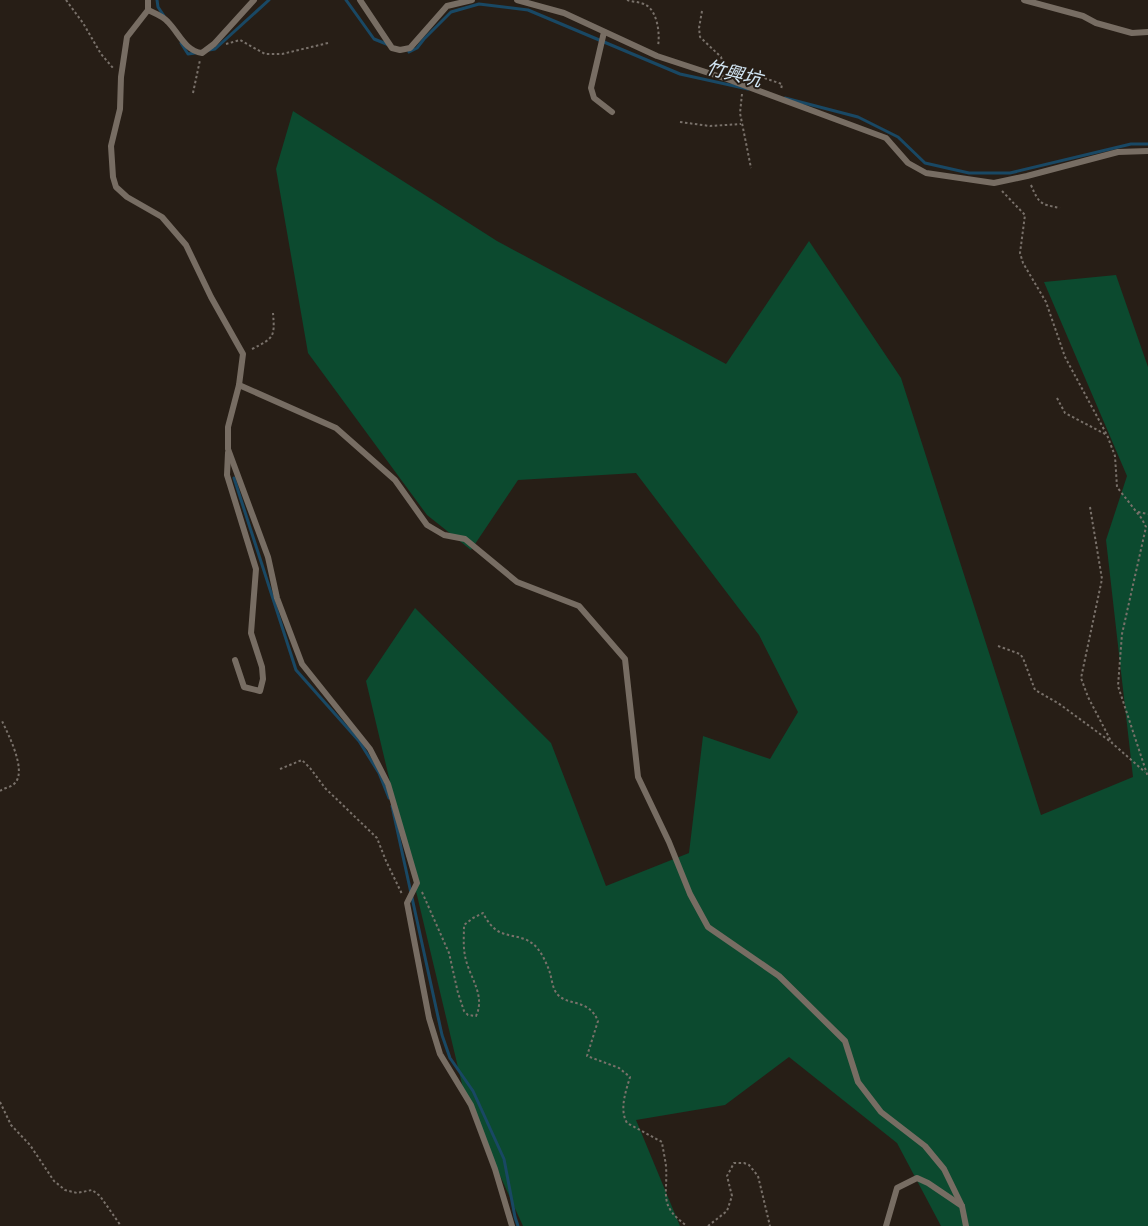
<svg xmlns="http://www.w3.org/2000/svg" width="1148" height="1226" font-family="'DM Sans','Noto Sans TC',sans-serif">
  <rect width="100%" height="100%" fill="#271e16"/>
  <path fill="#0c4a2f" d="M293,111L497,241L726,364L809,241L901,378L1041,815L1133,777L1106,540L1127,476L1044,282L1116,275L1148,367V1226H941L897,1143L789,1057L725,1105L636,1120L680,1226H523L466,1101L366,681L415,608L551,743L606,886L689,853L703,736L770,759L798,712L759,635L636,473L518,480L471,550L427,515L308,353L276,169Z"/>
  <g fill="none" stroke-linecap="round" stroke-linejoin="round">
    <g stroke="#194864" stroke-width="3">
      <path d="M157,0L158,7L164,16"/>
      <path d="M346,0L374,39L389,45"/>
      <path d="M181,43L188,54L195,53"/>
      <path d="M209,50L215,49L269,0"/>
      <path d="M409,52L417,48L424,39L451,12L479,4L528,10L680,74L748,89"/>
      <path d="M785,98L858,117L898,137L925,163L969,173H1010L1131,144H1148"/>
      <path d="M234,478L296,670L359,741L379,773L389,798"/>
      <path d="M392,806L442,1035L450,1058L473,1091L504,1159L515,1217L518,1226"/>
    </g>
    <g stroke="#79716a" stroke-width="2" stroke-dasharray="2.5 2.5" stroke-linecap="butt">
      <path d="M66,0L83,23L101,54L113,68"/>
      <path d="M627,0C633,2 641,2 646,5C658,12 660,35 658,46"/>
      <path d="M702,11L699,28L700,37L721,57L725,70"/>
      <path d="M226,44L240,40L265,54H282L328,43"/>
      <path d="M755,75L782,84L781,90"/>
      <path d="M193,93L200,60"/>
      <path d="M742,94L740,113L751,168"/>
      <path d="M680,122L710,126L741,124"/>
      <path d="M1031,185C1039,204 1040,204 1060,208"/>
      <path d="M1002,191L1025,215L1020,253L1023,263L1046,302L1065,357L1107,435L1115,456L1117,487L1142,519L1146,527L1122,634L1118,686L1148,777"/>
      <path d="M252,349C274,338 275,337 273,313"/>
      <path d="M1057,398L1065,413L1107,435"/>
      <path d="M1090,507L1102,579L1081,678L1088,697L1112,743L1145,772"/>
      <path d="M1138,512L1148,514"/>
      <path d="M998,646L1020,654L1023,658L1035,690L1058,703L1111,742"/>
      <path d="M280,769L302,760L310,768L325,788L377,838L386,861L402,894"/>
      <path d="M0,791C4,788 11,787 14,784C28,772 8,734 2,721"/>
      <path d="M422,892L449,953L458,993L464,1011L468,1015L476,1016C486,995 469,977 465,956C463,946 464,935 464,925L473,918L483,913C486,919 490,925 495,929C506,938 521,934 533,944C540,949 546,962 549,970C552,978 552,989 558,995C569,1006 589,999 598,1021L587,1056L619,1068L630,1077C626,1091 619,1109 627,1123L662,1142C663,1150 665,1158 666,1166C668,1196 658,1205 687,1226"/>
      <path d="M0,1102L11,1125L30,1145L54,1181L65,1190L77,1193L92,1190L100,1196L121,1226"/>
      <path d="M708,1226L727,1211L732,1196L727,1176L734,1163H744L749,1165L758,1176L770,1226"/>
    </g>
    <g stroke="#776d63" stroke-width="6">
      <path d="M148,0V10L127,37L121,77L120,109L111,146L113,177L116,187L127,197L162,217L186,245L211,297L243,354L239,385L228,427V449L268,557L277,598L302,664L370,749L388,784L417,883L407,903L429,1018L440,1054L471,1105L495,1169L512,1226"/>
      <path d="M360,0L392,48L400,50L410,48L447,6L472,0"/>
      <path d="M517,0L564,13L657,56L727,79L886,138L908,163L926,173L994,183L1027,176L1118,152L1148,151"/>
      <path d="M1024,0L1083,16L1096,23L1132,33L1148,32"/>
      <path d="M148,10C154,13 163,16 168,22C179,33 185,51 202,53L214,44L254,0"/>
      <path d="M604,32L591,88L594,98L612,112"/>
      <path d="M239,385L336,428L395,480L427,525L444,535L465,539L517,582L579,606L625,659L638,777L669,842L690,894L708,927L779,976L845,1041L858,1082L881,1112L925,1146L944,1169L962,1206"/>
      <path d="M228,453L227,475L256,569L251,633L262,667L263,679L260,691L244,687L235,660"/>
      <path d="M886,1226L897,1188L917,1178L928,1183L962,1206L966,1226"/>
    </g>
  </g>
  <g text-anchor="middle" stroke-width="4" stroke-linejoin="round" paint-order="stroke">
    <g font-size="19" font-style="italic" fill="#d1e5f3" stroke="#271e16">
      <text transform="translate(734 73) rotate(14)" y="7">竹興坑</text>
    </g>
  </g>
</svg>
